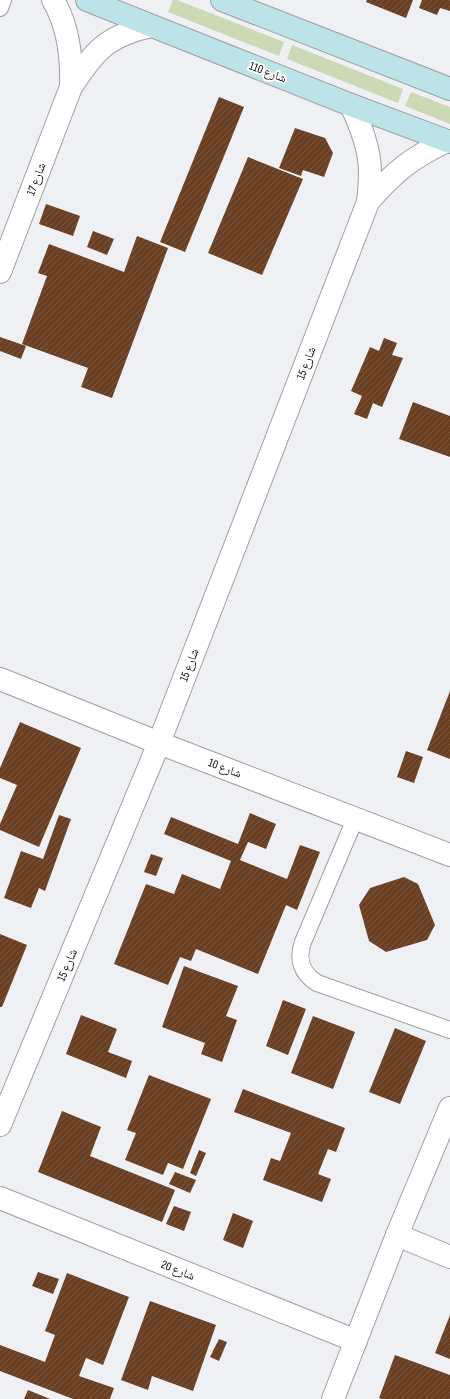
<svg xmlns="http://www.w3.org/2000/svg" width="450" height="1399" font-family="'Sofia Sans Condensed','Noto Naskh Arabic',sans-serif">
  <defs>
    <pattern id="building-hatch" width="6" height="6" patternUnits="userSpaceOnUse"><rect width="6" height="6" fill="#6b3f22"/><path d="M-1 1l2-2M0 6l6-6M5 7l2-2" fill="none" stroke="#7a5740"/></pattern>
  </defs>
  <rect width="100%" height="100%" fill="#eff0f4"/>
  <g fill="#cbd9b5">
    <path d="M173,0H177L284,42L279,56L168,12Z"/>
    <path d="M292,45L403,89L398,103L287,59Z"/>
    <path d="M411,92L450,107V124L405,106Z"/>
  </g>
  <g fill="url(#building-hatch)">
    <path d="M367,0H413L406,18L366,2Z"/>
    <path d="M422,0H450V11L440,8L437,15L419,8Z"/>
    <path d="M219,97L244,107L185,252L160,242Z"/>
    <path d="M295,128L325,138L333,153L324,177L303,170L301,176L279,168Z"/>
    <path d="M248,157L303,179L262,275L208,253Z"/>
    <path d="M46,204L80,216L73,236L39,224Z"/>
    <path d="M93,231L114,239L107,255L87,247Z"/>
    <path d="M137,236L168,248L112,398L81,387L88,368L22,344L47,276L38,273L49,244L124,272Z"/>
    <path d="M0,337L26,346L21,359L0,351Z"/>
    <path d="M384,338L397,343L392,355L403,358L382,407L373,403L367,419L354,414L362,396L351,391L370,347L379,351Z"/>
    <path d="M413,402L450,416V457L399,439Z"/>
    <path d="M450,691V759L427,750Z"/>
    <path d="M20,722L81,748L39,847L0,830V824L17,785L0,778V768Z"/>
    <path d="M406,751L423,757L414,783L397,777Z"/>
    <path d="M250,813L276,824L266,849L248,842L240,860L287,879L300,845L320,852L297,910L286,905L258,974L196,949L191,961L180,957L168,985L114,964L146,884L174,894L182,874L220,889L231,861L164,834L171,817L238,844Z"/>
    <path d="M59,815L71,819L45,891L39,888L31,908L4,898L21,851L43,859Z"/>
    <path d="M151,854L163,858L156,876L144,872Z"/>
    <path d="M404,877L418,884L435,925L427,940L386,952L369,941L359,905L370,888Z"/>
    <path d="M0,934L27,945L2,1007H0Z"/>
    <path d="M184,966L238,986L226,1016L237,1020L222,1062L201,1054L205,1043L162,1027Z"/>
    <path d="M283,1000L306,1009L288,1055L266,1046Z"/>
    <path d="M81,1015L117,1029L108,1052L132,1061L126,1078L66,1054Z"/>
    <path d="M313,1016L355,1032L333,1089L291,1073Z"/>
    <path d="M395,1028L426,1041L400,1104L369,1092Z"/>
    <path d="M149,1075L211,1099L183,1169L168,1163L163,1175L125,1160L136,1133L127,1130Z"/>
    <path d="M243,1089L345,1128L336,1152L328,1149L318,1174L331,1179L322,1202L263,1180L271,1158L280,1161L291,1133L234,1112Z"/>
    <path d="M62,1111L101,1127L90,1156L175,1190L162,1222L38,1172Z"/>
    <path d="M199,1150L206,1153L196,1176L190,1173Z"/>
    <path d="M175,1172L196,1180L190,1193L169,1184Z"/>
    <path d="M174,1206L191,1212L184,1231L166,1224Z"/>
    <path d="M233,1213L253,1221L243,1248L223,1240Z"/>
    <path d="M38,1272L59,1279L53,1294L32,1286Z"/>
    <path d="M67,1273L129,1297L103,1365L86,1358L79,1376L114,1388L110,1399H73L0,1371V1345L45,1362L55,1335L45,1331Z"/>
    <path d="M150,1301L216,1325L193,1391L152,1376L148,1390L121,1380Z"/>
    <path d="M450,1315V1359L435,1353Z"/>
    <path d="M219,1339L227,1342L219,1361L210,1357Z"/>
    <path d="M395,1355L450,1375V1399H382L379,1398Z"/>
    <path d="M28,1390L50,1399H24Z"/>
  </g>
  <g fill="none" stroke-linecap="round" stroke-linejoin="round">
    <g stroke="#9fa0a3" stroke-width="18">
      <g id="service">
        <path d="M0,8L3,0"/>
        <path d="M355,819L303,942C297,959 301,973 317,983L450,1030"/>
      </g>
    </g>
    <g stroke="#9fa0a3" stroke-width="24">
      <g id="minor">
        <path d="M53,0C69,27 72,57 71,87"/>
        <path d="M368,202C394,172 411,158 447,141"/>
        <path d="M0,272L71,87C95,50 107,36 151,26"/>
        <path d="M0,679L159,743L450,855"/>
        <path d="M0,1125L159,743L368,202C369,192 370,183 370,173C370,149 361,127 351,105"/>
        <path d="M0,1198L356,1341"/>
        <path d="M397,1235L450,1257"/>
        <path d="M333,1399L397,1235L450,1108"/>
      </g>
    </g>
    <g stroke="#9fa0a3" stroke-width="24">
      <g id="secondary">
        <path d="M87,0L351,105L450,142"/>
        <path d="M222,0L450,89"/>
      </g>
    </g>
    <use href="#service" stroke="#fff" stroke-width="16"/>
    <use href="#minor" stroke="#fff" stroke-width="22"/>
    <use href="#secondary" stroke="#bce3e7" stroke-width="22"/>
  </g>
  <g text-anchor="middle" stroke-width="4" stroke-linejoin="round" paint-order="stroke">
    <g font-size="12" fill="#0b0c0d" stroke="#fefeff">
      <text transform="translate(268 72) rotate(21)" y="4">شارع 110</text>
      <text transform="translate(36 179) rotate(-69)" y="4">شارع 17</text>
      <text transform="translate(306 363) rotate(-69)" y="4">شارع 15</text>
      <text transform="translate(189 665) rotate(-69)" y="4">شارع 15</text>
      <text transform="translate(225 768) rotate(21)" y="4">شارع 10</text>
      <text transform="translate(67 965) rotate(-67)" y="4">شارع 15</text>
      <text transform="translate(178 1270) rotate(22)" y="4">شارع 20</text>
    </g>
  </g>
</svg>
